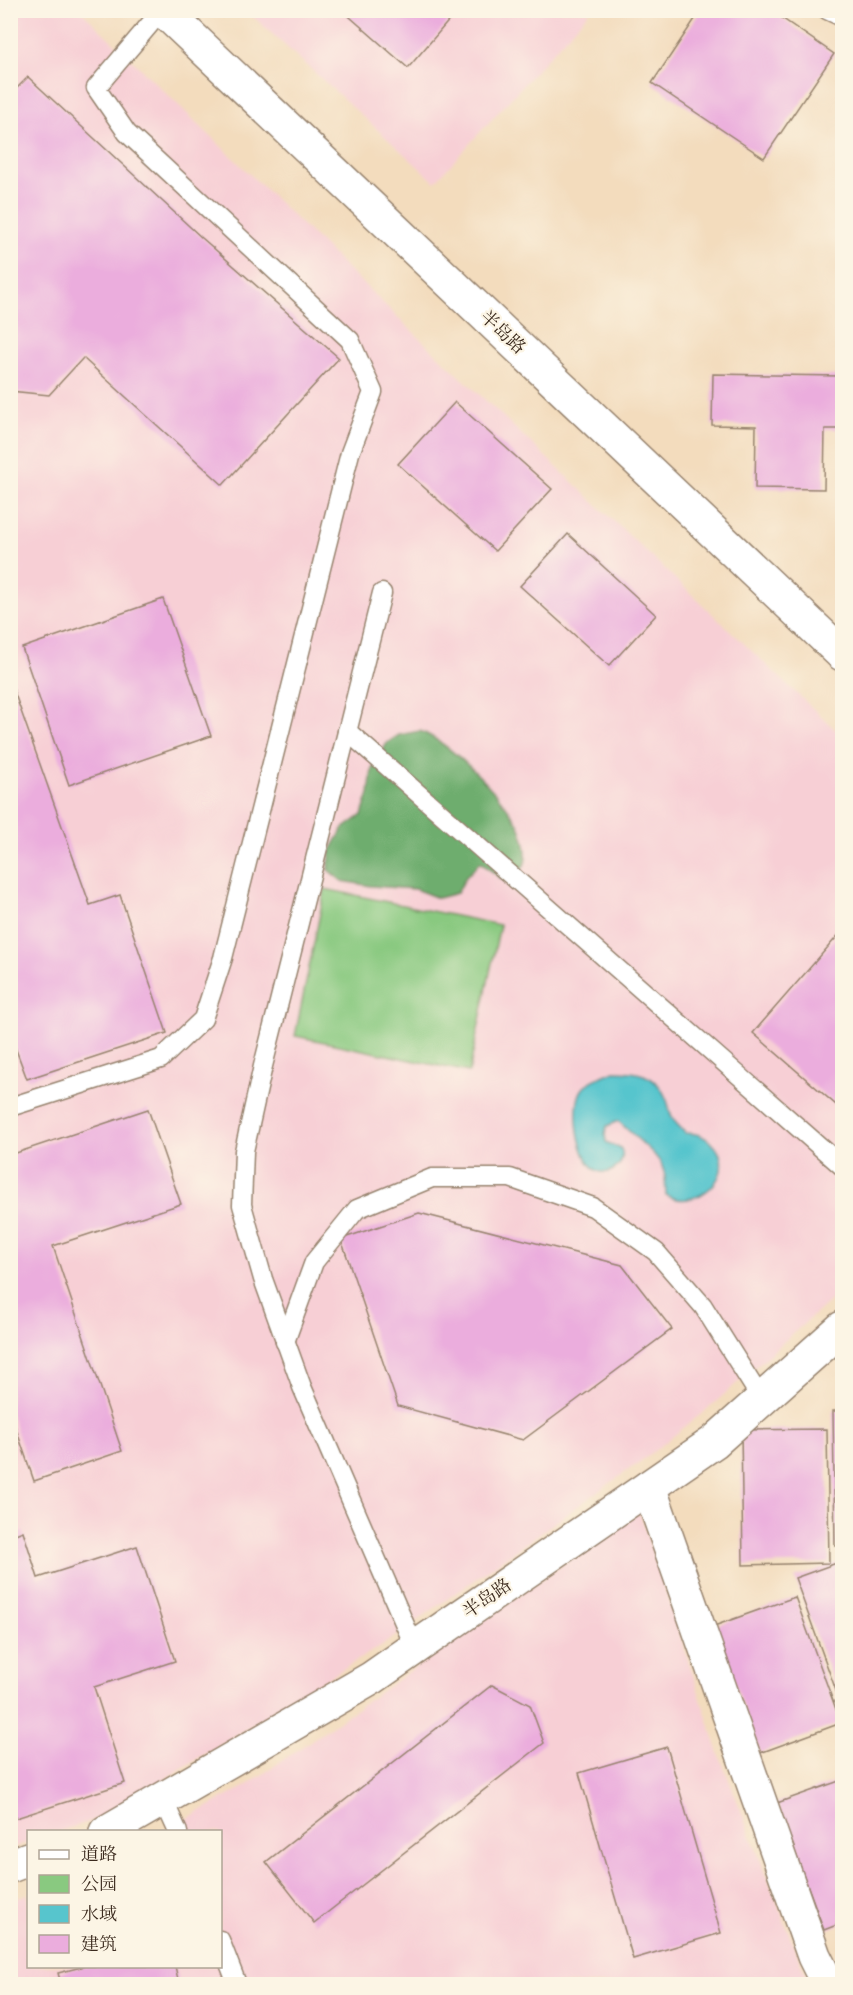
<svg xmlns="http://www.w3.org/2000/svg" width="853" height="1995" font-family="Vollkorn,'Noto Serif SC',serif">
  <rect width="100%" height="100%" fill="#fcf5e5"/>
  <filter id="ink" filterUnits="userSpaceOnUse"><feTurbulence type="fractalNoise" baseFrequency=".0167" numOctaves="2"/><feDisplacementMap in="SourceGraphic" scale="12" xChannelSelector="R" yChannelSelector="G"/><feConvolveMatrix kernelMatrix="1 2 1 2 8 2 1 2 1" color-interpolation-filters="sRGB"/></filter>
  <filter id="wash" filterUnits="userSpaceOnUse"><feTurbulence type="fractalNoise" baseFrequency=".008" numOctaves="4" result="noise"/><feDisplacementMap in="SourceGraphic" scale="24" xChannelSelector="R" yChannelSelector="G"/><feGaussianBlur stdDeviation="1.35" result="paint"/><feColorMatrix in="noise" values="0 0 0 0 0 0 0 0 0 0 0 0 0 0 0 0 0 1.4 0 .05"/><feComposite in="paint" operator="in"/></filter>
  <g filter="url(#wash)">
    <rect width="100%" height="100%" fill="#f3dcbd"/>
    <g fill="#f7cfd5">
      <path d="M10,11H81L412,331L842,736V1290L710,1407L648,1456L387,1642L101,1818L60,1831L28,1832V1842L11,1848Z"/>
      <path d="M247,11H590L435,182Z"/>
      <path d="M639,1511L720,1757L809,1984H11L10,1901L28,1894V1966H220V1832L164,1831L246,1786Z"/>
    </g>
    <path fill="#89c980" stroke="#627a4f" stroke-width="1.5" d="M325,889L500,925L469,1072L295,1036Z"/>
    <path fill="#6ead6e" stroke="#546c46" stroke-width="1.5" d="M420,731C450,743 497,791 515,819C521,827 526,844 526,854C527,868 517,876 507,883L480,862L466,877L457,893L438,898L415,889L371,886L342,881L328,870L331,850L343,829L362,815L369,794L372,769L387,743L399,735Z"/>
    <path fill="#57c5cd" stroke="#497876" stroke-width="1.5" d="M614,1071C636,1071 656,1074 665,1096C669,1103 669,1112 673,1119C676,1124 681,1128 685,1133C696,1133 702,1135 711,1142C743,1172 696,1213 666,1195L665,1175L661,1163L653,1153L618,1121L607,1126L605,1134L606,1142L621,1149C627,1162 612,1177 598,1171C578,1162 571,1106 582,1090C589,1080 603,1076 614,1071Z"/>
    <g id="blocks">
      <g fill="#ebaddd">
        <path d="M342,10H458L408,68Z"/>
        <path d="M701,10H770L834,54L764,158L652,83Z"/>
        <path d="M28,77L202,238L339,358L223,485L83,358L49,395L10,391V95Z"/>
        <path d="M713,374L842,376V429H825L824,489L755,488L756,426L712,425Z"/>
        <path d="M455,402L552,489L495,551L398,464Z"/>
        <path d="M568,534L656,615L609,666L520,586Z"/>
        <path d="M163,599L211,736L69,785L22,648Z"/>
        <path d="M10,680L90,905L120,895L167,1033L27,1079L15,1047L10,1049Z"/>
        <path d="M842,931V1110L753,1033Z"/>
        <path d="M148,1109L181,1204L53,1246L122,1451L34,1481L10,1411V1155Z"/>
        <path d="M419,1213L622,1265L672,1329L523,1440L398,1406L341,1239Z"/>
        <path d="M833,1411H842V1546H835Z"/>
        <path d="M827,1429L829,1563L743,1565L741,1430Z"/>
        <path d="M23,1531L38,1578L137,1546L175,1661L94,1687L125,1783L10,1820V1536Z"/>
        <path d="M842,1561V1707L795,1578Z"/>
        <path d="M795,1597L841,1723L760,1753L714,1626Z"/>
        <path d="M492,1685L530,1705L544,1743L314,1923L266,1862Z"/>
        <path d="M667,1747L721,1933L633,1959L579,1773Z"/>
        <path d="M842,1780V1923L824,1930L777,1803Z"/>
        <path d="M85,1966H175L179,1984H61L58,1973Z"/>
      </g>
    </g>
  </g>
  <g filter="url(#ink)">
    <use href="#blocks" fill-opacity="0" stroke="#97836e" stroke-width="1.5"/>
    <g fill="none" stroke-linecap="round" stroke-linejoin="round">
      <g stroke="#97836e" stroke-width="21">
        <g id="service">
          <path d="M827,10L842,17"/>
          <path d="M382,593L263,1066L244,1151L242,1205L263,1279L302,1387L415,1648"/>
          <path d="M347,731L842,1166"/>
          <path d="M10,1107L161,1059L203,1019L223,958L350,453L373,392L350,340L127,133L96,88L162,10"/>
          <path d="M285,1342L314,1262L357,1209L432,1178H510L593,1207L656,1252L703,1306L762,1400"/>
          <path d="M163,1799L178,1832"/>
          <path d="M220,1940L237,1984"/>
        </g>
      </g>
      <g stroke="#97836e" stroke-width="36">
        <path id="minor" d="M649,1487L814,1956L828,1984"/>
      </g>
      <g stroke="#97836e" stroke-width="36">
        <g id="tertiary">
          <path d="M163,10L842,654"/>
          <path d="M106,1832L372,1678L415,1648L714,1442L842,1328"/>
          <path d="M10,1866L28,1859"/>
        </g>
      </g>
      <use href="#service" stroke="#fff" stroke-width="18"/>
      <use href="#minor" stroke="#fff" stroke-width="33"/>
      <use href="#tertiary" stroke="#fff" stroke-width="33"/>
    </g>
  </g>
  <g text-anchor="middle" stroke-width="4.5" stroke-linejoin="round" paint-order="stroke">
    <g font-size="18" fill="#3b2a1e" stroke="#fcf5e5">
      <text transform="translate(503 332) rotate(43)" y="6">半岛路</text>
      <text transform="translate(487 1598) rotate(-35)" y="6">半岛路</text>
    </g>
  </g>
  <rect width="853" height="1995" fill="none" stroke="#fcf5e5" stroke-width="36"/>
  <rect x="27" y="1830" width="195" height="138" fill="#fcf5e5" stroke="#afa495" stroke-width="1.5"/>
  <rect x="39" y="1850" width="30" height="9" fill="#ffffff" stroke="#afa495" stroke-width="1.5"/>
  <text x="81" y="1860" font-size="18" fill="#3b2a1e">道路</text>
  <rect x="39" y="1875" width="30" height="18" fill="#89c980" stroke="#afa495" stroke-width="1.5"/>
  <text x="81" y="1890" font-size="18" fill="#3b2a1e">公园</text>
  <rect x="39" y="1905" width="30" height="18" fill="#57c5cd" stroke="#afa495" stroke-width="1.5"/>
  <text x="81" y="1920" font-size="18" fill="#3b2a1e">水域</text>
  <rect x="39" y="1935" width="30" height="18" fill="#ebaddd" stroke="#afa495" stroke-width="1.5"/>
  <text x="81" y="1950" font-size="18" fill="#3b2a1e">建筑</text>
</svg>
